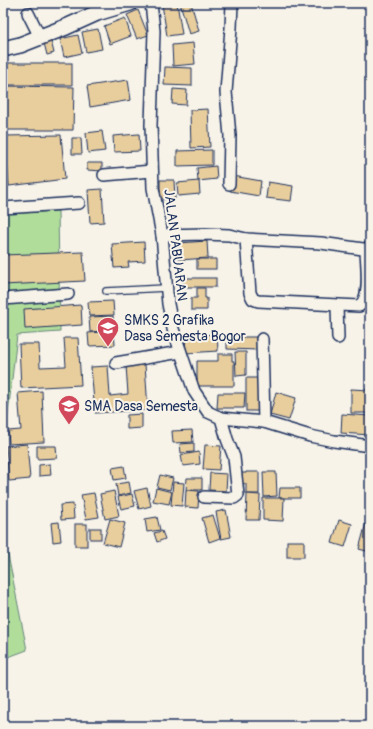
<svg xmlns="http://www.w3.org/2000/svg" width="373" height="729" font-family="Pangolin,sans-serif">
  <rect width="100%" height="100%" fill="#f7f3e8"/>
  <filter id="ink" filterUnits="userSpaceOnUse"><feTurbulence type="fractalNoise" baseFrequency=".025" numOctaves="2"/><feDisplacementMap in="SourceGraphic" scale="8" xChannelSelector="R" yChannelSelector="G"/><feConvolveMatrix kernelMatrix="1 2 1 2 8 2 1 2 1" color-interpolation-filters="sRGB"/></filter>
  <g filter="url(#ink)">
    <g fill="#b1dd9b" stroke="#66867c">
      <path d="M58,211L60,332L17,335L3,458V214Z"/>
      <path d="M3,530L27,650L3,659Z"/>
    </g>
    <g fill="#e9ce9d" stroke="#1b2f5e">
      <path d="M170,3H177L182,34L167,36L162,4Z"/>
      <path d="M180,3H191L199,31L189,34Z"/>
      <path d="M138,10L148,35L137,39L127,15Z"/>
      <path d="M125,18L131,36L110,44L104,26Z"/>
      <path d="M98,29L102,49L86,52L82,32Z"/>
      <path d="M78,35L82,53L64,57L60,39Z"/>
      <path d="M51,41L54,53L47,55L44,43Z"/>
      <path d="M193,43L195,64L173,66L172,45Z"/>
      <rect x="6" y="63" width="66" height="22"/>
      <path d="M165,67L192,68V86L164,85Z"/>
      <path d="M128,80L131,100L90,107L87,86Z"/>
      <path d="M3,86L74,87L73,130H3Z"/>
      <path d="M173,89L187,90L186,105L172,104Z"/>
      <path d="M208,109L210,147L191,148L190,110Z"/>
      <path d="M102,131L105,151L88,153L86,133Z"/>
      <path d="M139,134L140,151L114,152L113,136Z"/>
      <path d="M61,135L65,179L9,186L5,136Z"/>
      <path d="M72,138H81L82,154H72Z"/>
      <path d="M212,150V165L177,166V151Z"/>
      <path d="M87,163H102V171L87,170Z"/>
      <path d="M216,166L217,179L198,181L197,168Z"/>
      <path d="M233,176L261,181L259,196L230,191Z"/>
      <path d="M160,180H174L175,199H160Z"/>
      <path d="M199,181L200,194L178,196L177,183Z"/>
      <path d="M268,182L293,186L291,201L266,198Z"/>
      <path d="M102,189L104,222L90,223L88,190Z"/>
      <path d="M207,241L208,258L179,260L178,243Z"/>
      <path d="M144,242L145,261L128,262L129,267L114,268L112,244Z"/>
      <path d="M83,252L85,281L3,285V255Z"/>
      <rect x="197" y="259" width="19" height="10"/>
      <rect x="183" y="278" width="33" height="9"/>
      <path d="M197,288H205V298H207V310H191V298H197Z"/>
      <path d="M113,301L114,315L89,316L88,302Z"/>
      <path d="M81,305L82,325L25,329L24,309Z"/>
      <path d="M113,316L114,330L90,332L89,317Z"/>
      <path d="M114,331L115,345L89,346L88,333Z"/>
      <path d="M217,334L218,351L186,353L185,336Z"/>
      <path d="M227,337H259V350L227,349Z"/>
      <path d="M64,338H78L81,385L21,388L19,344H39L40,367L66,366Z"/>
      <path d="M235,352H246V375L236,376Z"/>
      <path d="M218,354H232V361H234V386H197V361H218Z"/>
      <path d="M145,364L148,410L95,413L91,367L108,366L110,396L128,394L126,365Z"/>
      <rect x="246" y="378" width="15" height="33"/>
      <path d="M351,389L370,390V413H351Z"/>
      <path d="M42,391L44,442L9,444L8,431L21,430L18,393Z"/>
      <path d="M276,392L296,398L289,420L270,415Z"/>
      <path d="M218,393H245L244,408H217Z"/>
      <path d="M142,414V428L127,429V415Z"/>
      <path d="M342,414L370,416V435L341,433Z"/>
      <path d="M192,430L193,442L173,443L172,431Z"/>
      <path d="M194,443V452L181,453L180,444Z"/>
      <path d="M27,444L30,479L9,481L6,446Z"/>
      <path d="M205,445L221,446L219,470L203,469Z"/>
      <path d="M37,446H56L57,458L37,459Z"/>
      <path d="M199,452L200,464L183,466L181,455Z"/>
      <path d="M50,464L51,475L39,476V465Z"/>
      <path d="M124,466L126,478L114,480L112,468Z"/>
      <path d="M246,472H259V494H246V484L239,483V473H246Z"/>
      <path d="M263,472H276L277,496L264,497Z"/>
      <path d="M210,473L227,474L226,491L209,490Z"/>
      <path d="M160,475L173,478L170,490L157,487Z"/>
      <path d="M187,478H202V490H186Z"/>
      <path d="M129,482L131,493L118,496L116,484Z"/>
      <path d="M173,482L184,483L182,506L171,505Z"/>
      <path d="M147,488L151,506L139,509L134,491Z"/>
      <path d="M156,488L172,492L169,504L153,501Z"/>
      <path d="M280,488H300V498H279Z"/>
      <path d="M186,490L199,491L198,508L185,507Z"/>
      <path d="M114,491L119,516L105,519L100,494Z"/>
      <path d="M94,493L99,517L86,519L81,495Z"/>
      <path d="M132,494L135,506L121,509L118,497Z"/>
      <path d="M247,494L260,495L259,520H246Z"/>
      <path d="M263,498H284L283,521L263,520Z"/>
      <path d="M73,504L74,519L61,520L60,505Z"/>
      <path d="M226,510L231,537L221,539L216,512Z"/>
      <path d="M213,515L220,538L209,542L202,518Z"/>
      <path d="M157,517L160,530L147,532L145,519Z"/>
      <path d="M110,519L125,523L119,547L103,543Z"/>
      <path d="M339,520L352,524L345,547L332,543Z"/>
      <path d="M59,522L61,541L53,542L51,523Z"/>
      <path d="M366,523L370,524V552L359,549Z"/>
      <rect x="75" y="524" width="12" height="22"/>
      <rect x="90" y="528" width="11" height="11"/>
      <path d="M162,531L165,539L157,542L154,533Z"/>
      <rect x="287" y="541" width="17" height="16"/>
    </g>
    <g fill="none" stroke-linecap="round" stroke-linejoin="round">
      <g stroke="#1b2f5e" stroke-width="8">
        <path id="lane" d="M106,291L166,288"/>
      </g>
      <g stroke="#1b2f5e" stroke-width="14">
        <g id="street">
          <path d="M151,3L154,31L151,125L153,188L162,235L168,304L173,329L194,391L208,412L221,418L264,422L310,436L334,441L370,446"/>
          <path d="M28,13L40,37"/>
          <path d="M104,175L152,171"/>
          <path d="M229,184L230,136L226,92L231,28L232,3"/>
          <path d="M3,208L79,203"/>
          <path d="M162,235L205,234L229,235L246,239L321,243L370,250"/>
          <path d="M246,239L250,293L253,299L258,301L359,306C372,298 366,263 366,249"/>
          <path d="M3,299L68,294"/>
          <path d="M337,306L338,338"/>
          <path d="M262,339L264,422"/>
          <path d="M116,363L180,352"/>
          <path d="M204,497L234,498L238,495L234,457L227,439L221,418"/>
        </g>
      </g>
      <g stroke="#1b2f5e" stroke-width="18">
        <path id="secondary" d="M3,49L20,45L66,27L97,13L130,3"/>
      </g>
      <use href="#lane" stroke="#f7f3e8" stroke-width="5.5"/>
      <use href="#street" stroke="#f7f3e8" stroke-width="11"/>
      <use href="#secondary" stroke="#f7f3e8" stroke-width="15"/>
    </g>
  </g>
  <defs>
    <g id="school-pin" transform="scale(1.15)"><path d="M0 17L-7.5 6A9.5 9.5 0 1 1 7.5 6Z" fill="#d1495b" stroke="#f7f3e8"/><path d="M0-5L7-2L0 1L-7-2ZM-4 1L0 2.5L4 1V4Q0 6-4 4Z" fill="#fff"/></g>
  </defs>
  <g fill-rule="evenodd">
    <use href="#school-pin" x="108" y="328"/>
    <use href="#school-pin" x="69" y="406"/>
  </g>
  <g text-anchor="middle" stroke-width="4" stroke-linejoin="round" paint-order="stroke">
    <g font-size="14" fill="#1b2f5e" stroke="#f7f3e8">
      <text transform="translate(176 245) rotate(83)" y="5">JALAN PABUARAN</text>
    </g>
    <g font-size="14" fill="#1b2f5e" stroke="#f7f3e8" text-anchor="start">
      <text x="124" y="325">SMKS 2 Grafika<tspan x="124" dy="16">Dasa Semesta Bogor</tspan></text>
      <text x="84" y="411">SMA Dasa Semesta</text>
    </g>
  </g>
  <rect width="373" height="729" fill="none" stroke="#f7f3e8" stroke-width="16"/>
  <rect x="8" y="8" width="357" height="713" fill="none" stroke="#1b2f5e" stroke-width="1.5" filter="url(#ink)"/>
</svg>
